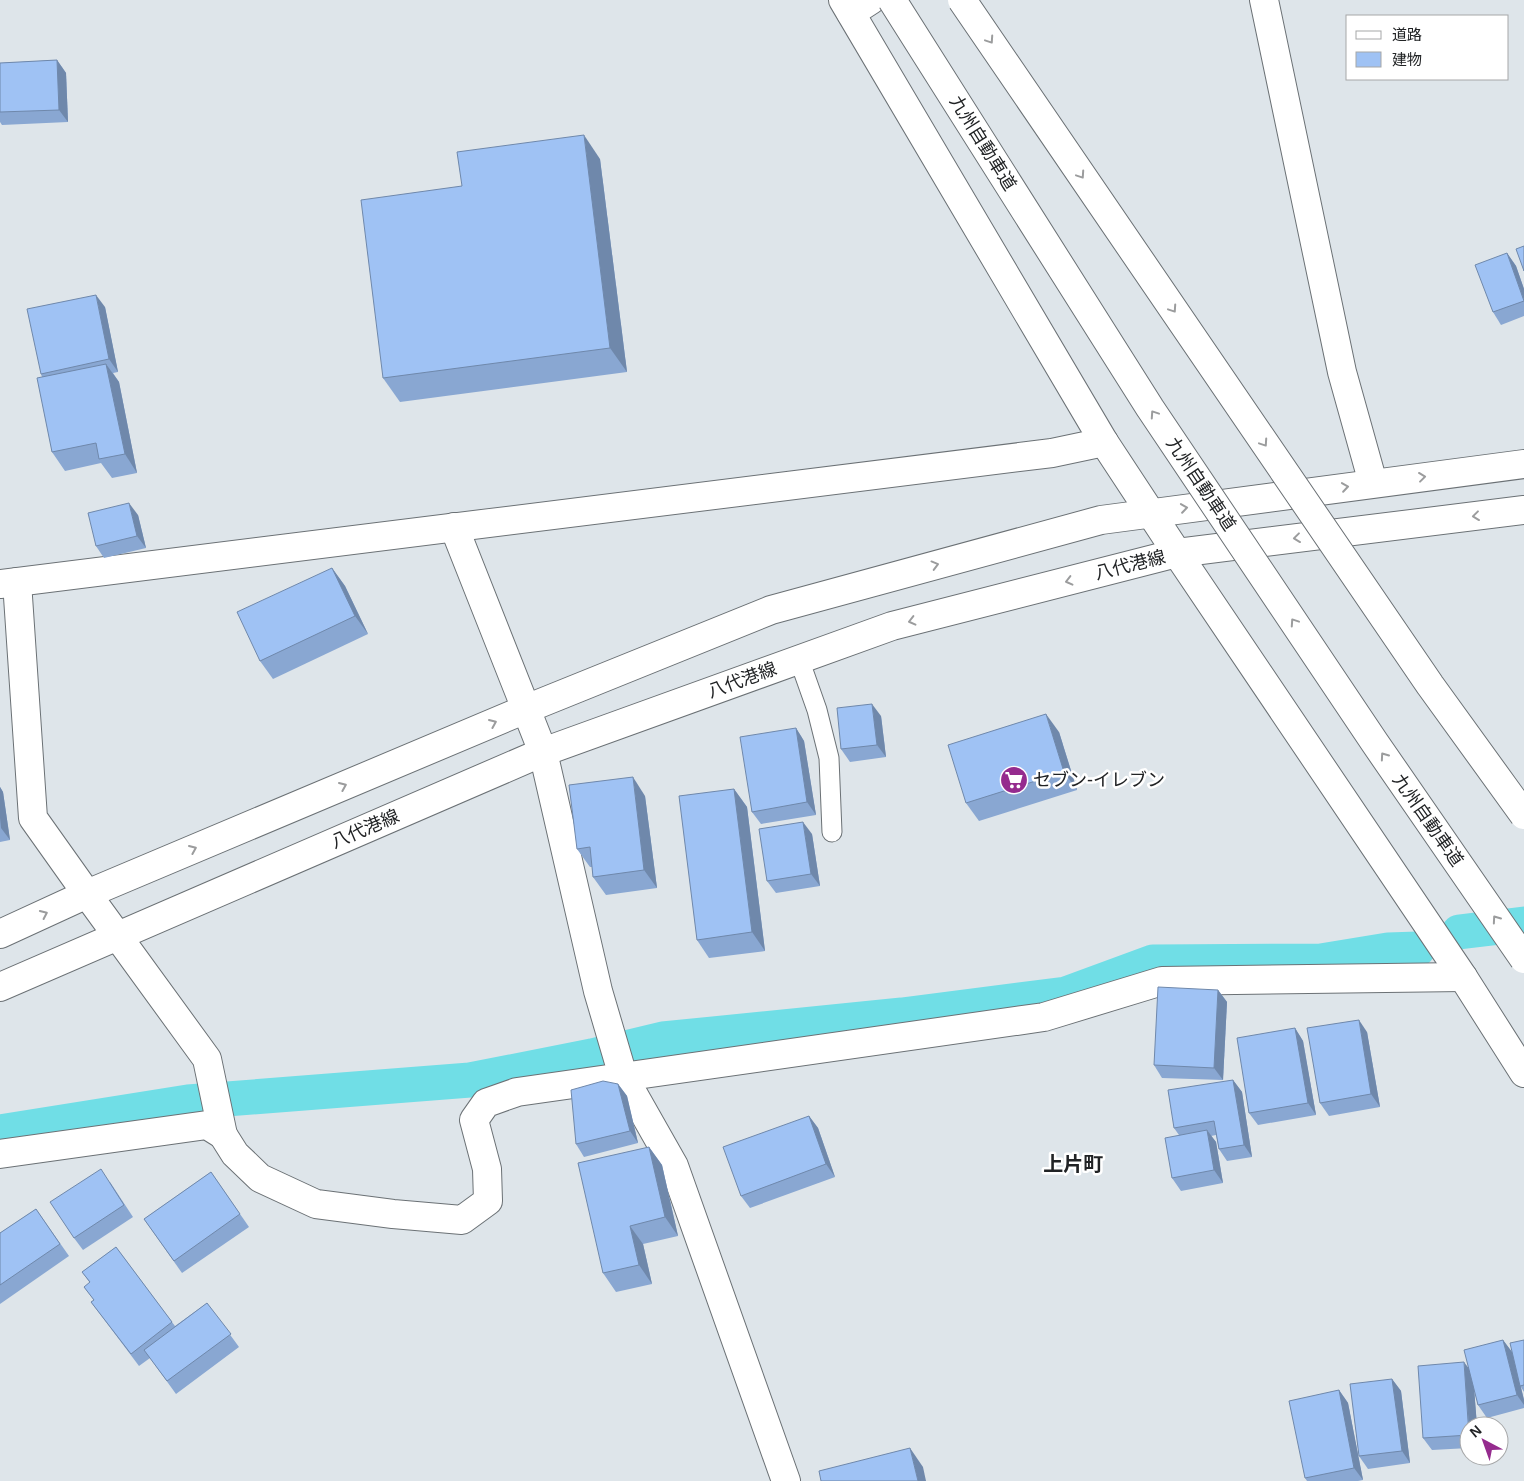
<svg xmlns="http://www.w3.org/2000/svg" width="1524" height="1481" font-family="Helvetica,'Noto Sans JP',sans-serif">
  <rect width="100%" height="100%" fill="#dee5ea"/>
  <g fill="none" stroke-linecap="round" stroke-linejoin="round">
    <g stroke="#70dee6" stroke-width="35">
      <path d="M1459,932L1524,924"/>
      <path d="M0,1132L188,1102L470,1080L592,1056L663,1039L902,1015L1066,994L1153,962L1321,961L1388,950L1418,949"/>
    </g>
    <g stroke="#6b7175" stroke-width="21">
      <path id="service" d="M799,659L817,710L829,758L832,832"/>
    </g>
    <g stroke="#6b7175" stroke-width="30">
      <g id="minor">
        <path d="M843,0L1104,442L1177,553L1463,977L1524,1073"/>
        <path d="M1264,0L1342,372L1373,483"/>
        <path d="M851,13L871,0"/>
        <path d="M454,527L543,752L598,991L623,1076L674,1166L786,1481"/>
        <path d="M17,582L33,818L87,894L207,1059L223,1135"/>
        <path d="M0,1154L207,1125L223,1135L235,1154L260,1178L316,1204L393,1214L462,1220L488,1201L487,1169L474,1120L486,1103L517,1092L1044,1017L1162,981L1463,977"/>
      </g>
    </g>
    <g stroke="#6b7175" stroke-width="30">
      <path id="tertiary" d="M0,584L1052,453L1104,442"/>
    </g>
    <g stroke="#6b7175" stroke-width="30">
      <g id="secondary">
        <path d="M0,934L87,894L526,709L771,610L1101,520L1524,464"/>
        <path d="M0,987L543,752L892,626L1177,553L1524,510"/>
      </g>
    </g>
    <use href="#service" stroke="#fff" stroke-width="19"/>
    <use href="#minor" stroke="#fff" stroke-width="28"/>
    <use href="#tertiary" stroke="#fff" stroke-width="28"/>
    <use href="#secondary" stroke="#fff" stroke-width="28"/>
    <g stroke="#6b7175" stroke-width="30" stroke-linecap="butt">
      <g id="motorway-bridge">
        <path d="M892,0L1150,408L1375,743L1524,959"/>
        <path d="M962,0L1430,685L1524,815"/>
      </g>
    </g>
    <use href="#motorway-bridge" stroke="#fff" stroke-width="28"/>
  </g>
  <g fill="#89a7d2">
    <path d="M57,60L66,73L68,122L2,125L0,122V63Z"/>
    <path d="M600,159L627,372L400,402L383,378L462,186Z"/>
    <path d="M1507,253L1516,266L1524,289V316L1501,325L1493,312Z"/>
    <path d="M105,307L118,372L113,373L119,382L137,473L112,478L101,463L65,471L52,452L42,377L41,374Z"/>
    <path d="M138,515L146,548L104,558L96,546Z"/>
    <path d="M332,568L345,586L368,634L273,679L260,661Z"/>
    <path d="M881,716L886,757L850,762L841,749Z"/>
    <path d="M796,728L804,741L816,815L761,824L752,812Z"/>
    <path d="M1059,732L1077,790L979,821L966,803Z"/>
    <path d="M0,787L3,792L10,840L0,842Z"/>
    <path d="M734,789L747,807L765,951L709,958L697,940Z"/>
    <path d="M645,796L657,888L606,895L593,877L592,867H590L577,849Z"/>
    <path d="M812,834L820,886L776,893L767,881Z"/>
    <path d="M1218,990L1227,1002L1223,1080L1162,1078L1154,1065Z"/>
    <path d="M1295,1028L1303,1041L1316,1115L1258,1125L1249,1113Z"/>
    <path d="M1367,1032L1380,1107L1329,1116L1320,1103Z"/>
    <path d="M1233,1080L1242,1092L1252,1157L1227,1161L1219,1149L1216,1135L1211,1136L1216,1142L1223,1183L1181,1191L1172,1178L1179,1135L1174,1128Z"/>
    <path d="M618,1084L627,1096L638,1143L584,1157L576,1144Z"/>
    <path d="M809,1116L818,1128L835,1177L750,1208L741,1196Z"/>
    <path d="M649,1147L662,1165L678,1236L643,1244L652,1284L616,1292L603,1273Z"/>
    <path d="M211,1172L249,1227L182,1273L144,1219Z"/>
    <path d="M110,1182L133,1217L83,1250L74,1238Z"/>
    <path d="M36,1209L69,1256L0,1304V1233Z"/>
    <path d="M116,1247L175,1326L207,1303L239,1347L176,1394L150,1358L139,1366L91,1302L94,1300L84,1287L90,1283L82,1272Z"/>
    <path d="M1503,1340L1512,1352L1524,1340V1392L1521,1387L1524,1400V1408L1487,1418L1478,1405L1474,1389L1477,1426H1469V1448L1432,1450L1423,1438L1468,1368Z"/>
    <path d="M1392,1379L1401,1391L1410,1463L1368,1469L1359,1456Z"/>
    <path d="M1339,1390L1348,1403L1363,1480L1358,1481H1307L1305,1478Z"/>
  </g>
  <g fill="#6f88ab">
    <path d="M57,60L66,73L68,122L59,110Z"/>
    <path d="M584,135L600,159L627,372L610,348Z"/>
    <path d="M1507,253L1516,266L1524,289V300Z"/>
    <path d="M96,295L105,307L118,372L109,359Z"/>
    <path d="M106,364L119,382L137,473L125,454Z"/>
    <path d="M129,503L138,515L146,548L137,536Z"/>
    <path d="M332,568L345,586L368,634L355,616Z"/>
    <path d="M872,704L881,716L886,757L877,745Z"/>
    <path d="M1046,714L1059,732L1077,790L1064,772Z"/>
    <path d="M796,728L804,741L816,815L807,802Z"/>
    <path d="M633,777L645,796L657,888L644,870Z"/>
    <path d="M0,787L3,792L10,840L1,828L0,818Z"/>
    <path d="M734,789L747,807L765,951L752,932Z"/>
    <path d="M803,822L812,834L820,886L811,874Z"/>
    <path d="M1218,990L1227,1002L1223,1080L1214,1068Z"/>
    <path d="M1359,1020L1367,1032L1380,1107L1371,1094Z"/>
    <path d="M1295,1028L1303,1041L1316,1115L1308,1103Z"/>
    <path d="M1233,1080L1242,1092L1252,1157L1244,1145Z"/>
    <path d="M618,1084L627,1096L638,1143L630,1131Z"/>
    <path d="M809,1116L818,1128L835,1177L826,1164Z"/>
    <path d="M1207,1130L1216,1142L1223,1183L1214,1170Z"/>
    <path d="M649,1147L662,1165L678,1236L665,1217Z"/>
    <path d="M630,1226L643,1244L652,1284L639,1265Z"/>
    <path d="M1503,1340L1512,1352L1524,1400V1405L1517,1395Z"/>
    <path d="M1464,1362L1473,1374L1477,1426H1469Z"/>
    <path d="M1392,1379L1401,1391L1410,1463L1402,1451Z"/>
    <path d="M1339,1390L1348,1403L1363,1480L1354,1468Z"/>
    <path d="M910,1448L923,1467L926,1481H918Z"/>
  </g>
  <g fill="#9fc2f4" stroke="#6f88ab">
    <path d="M57,60L59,110L0,112V63Z"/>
    <path d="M584,135L610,348L383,378L361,200L462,186L457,152Z"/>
    <path d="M1524,246V271L1516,249Z"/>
    <path d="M1507,253L1524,301L1493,312L1475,265Z"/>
    <path d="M96,295L109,359L41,374L27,309Z"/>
    <path d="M106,364L125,454L99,459L96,443L52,452L37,378Z"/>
    <path d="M129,503L137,536L96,546L88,513Z"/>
    <path d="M332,568L355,616L260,661L237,612Z"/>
    <path d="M872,704L877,745L841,749L837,708Z"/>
    <path d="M1046,714L1064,772L966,803L948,745Z"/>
    <path d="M796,728L807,802L752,812L740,737Z"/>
    <path d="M633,777L644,870L593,877L590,847L577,849L569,785Z"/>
    <path d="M734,789L752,932L697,940L679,796Z"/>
    <path d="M803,822L811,874L767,881L759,829Z"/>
    <path d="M1158,987L1218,990L1214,1068L1154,1065Z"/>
    <path d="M1359,1020L1371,1094L1320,1103L1307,1028Z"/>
    <path d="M1295,1028L1308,1103L1249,1113L1237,1038Z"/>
    <path d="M1233,1080L1244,1145L1219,1149L1214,1121L1174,1128L1168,1090Z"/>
    <path d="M603,1081L618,1084L630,1131L576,1144L571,1090Z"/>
    <path d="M809,1116L826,1164L741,1196L723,1147Z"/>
    <path d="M1207,1130L1214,1170L1172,1178L1165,1138Z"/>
    <path d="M649,1147L665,1217L630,1226L639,1265L603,1273L578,1163Z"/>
    <path d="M101,1169L124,1205L74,1238L50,1202Z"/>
    <path d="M211,1172L240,1214L174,1261L144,1219Z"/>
    <path d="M36,1209L60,1244L0,1285V1233Z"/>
    <path d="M116,1247L172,1322L131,1354L91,1302L94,1300L84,1287L90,1282L82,1272Z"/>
    <path d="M207,1303L231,1334L167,1381L144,1350Z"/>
    <path d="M1503,1340L1517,1395L1478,1405L1464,1350Z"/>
    <path d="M1524,1340V1385L1520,1386L1510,1343Z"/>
    <path d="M1464,1362L1469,1435L1423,1438L1418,1366Z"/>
    <path d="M1392,1379L1402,1451L1359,1456L1350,1384Z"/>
    <path d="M1339,1390L1354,1468L1305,1478L1289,1401Z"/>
    <path d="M910,1448L918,1481H821L819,1471Z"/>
  </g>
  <defs><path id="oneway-chevron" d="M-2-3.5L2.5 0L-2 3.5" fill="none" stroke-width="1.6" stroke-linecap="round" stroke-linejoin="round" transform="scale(1.25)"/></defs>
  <g stroke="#9b9c9d">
    <use href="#oneway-chevron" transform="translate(990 40) rotate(56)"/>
    <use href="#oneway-chevron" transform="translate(1081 175) rotate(56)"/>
    <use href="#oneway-chevron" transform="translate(1173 309) rotate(56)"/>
    <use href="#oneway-chevron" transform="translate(1154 414) rotate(-124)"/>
    <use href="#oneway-chevron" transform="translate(1264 443) rotate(56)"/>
    <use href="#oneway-chevron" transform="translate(1422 477) rotate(-7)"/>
    <use href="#oneway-chevron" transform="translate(1345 487) rotate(-8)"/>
    <use href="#oneway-chevron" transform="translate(1184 508) rotate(-8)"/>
    <use href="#oneway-chevron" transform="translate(1476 516) rotate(173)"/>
    <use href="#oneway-chevron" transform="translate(1297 538) rotate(173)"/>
    <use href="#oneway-chevron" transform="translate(935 565) rotate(-15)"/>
    <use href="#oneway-chevron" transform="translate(1069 581) rotate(166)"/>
    <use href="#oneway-chevron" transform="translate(912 621) rotate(166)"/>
    <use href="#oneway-chevron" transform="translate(1294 622) rotate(-124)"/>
    <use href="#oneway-chevron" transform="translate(493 723) rotate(-23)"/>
    <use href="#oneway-chevron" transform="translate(1384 756) rotate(-125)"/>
    <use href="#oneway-chevron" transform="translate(343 786) rotate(-23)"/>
    <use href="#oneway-chevron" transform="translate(193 849) rotate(-23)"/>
    <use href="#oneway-chevron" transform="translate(44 914) rotate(-25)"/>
    <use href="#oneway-chevron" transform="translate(1496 919) rotate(-125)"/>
  </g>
  <defs>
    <g id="supermarket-disc" transform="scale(1.4375)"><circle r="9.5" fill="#952b8e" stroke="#fff"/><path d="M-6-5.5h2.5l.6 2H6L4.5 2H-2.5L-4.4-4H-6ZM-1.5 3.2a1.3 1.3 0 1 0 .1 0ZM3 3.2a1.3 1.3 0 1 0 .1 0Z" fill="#fff"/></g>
  </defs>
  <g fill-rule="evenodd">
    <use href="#supermarket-disc" x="1014" y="780"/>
  </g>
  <g text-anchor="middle" stroke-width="5" stroke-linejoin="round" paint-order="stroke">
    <g font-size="18" fill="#212325" stroke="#fff">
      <text transform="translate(983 143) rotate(58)" y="6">九州自動車道</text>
      <text transform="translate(1201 484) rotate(56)" y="6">九州自動車道</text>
      <text transform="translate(1130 565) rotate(-14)" y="6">八代港線</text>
      <text transform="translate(742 680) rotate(-20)" y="6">八代港線</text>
      <text transform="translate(1428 820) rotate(55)" y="6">九州自動車道</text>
      <text transform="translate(365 829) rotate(-23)" y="6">八代港線</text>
    </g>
    <g font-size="18" fill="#212325" stroke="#fff" text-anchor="start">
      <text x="1033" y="786">セブン-イレブン</text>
    </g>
    <g font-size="20" font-weight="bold" fill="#212325" stroke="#fff">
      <text x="1073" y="1171">上片町</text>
    </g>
  </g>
  <rect x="1346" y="15" width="162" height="65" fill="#ffffff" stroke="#a6a7a8"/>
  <rect x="1356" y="31" width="25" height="8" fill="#ffffff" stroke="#a6a7a8"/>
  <text x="1392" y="40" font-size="15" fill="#212325">道路</text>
  <rect x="1356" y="52" width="25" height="15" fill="#9fc2f4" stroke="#a6a7a8"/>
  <text x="1392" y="65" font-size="15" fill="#212325">建物</text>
  <g transform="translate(1484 1441) rotate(319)"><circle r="24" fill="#ffffff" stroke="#a6a7a8"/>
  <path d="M0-4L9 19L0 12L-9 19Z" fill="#952b8e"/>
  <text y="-8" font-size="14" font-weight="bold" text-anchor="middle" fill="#212325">N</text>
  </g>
</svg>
